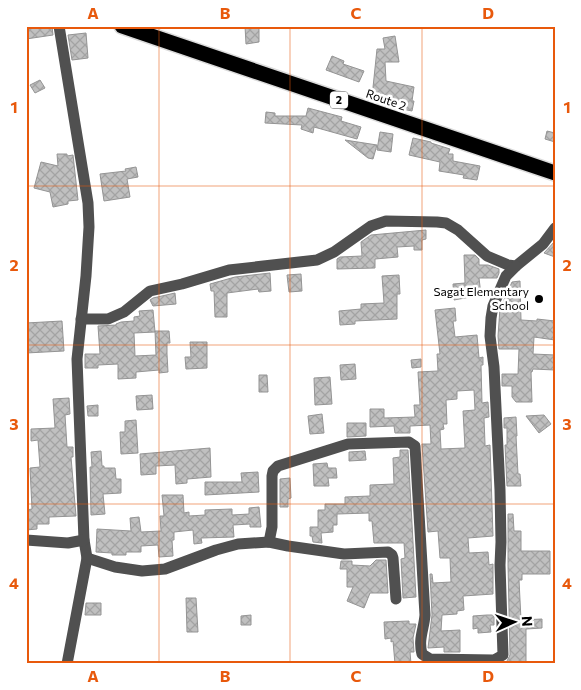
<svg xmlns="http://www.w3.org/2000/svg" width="581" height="690" font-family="Commissioner,sans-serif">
  <defs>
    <pattern id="building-cross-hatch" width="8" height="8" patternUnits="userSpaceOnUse" patternTransform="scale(1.25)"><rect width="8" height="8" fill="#c0c0c0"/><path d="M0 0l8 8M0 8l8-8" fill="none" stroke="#a3a3a3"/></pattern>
  </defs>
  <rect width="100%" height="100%" fill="#fff"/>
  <g fill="url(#building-cross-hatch)" stroke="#949494" fill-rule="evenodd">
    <path d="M26,26H52L53,35L26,39Z"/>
    <path d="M245,26H259V42L246,44Z"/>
    <path d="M86,33L88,58L72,60L68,35Z"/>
    <path d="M395,36L399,62H385L386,81L414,87L412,101H414L412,111L402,109L403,101L372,97L377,49H385L383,38Z"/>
    <path d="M332,56L344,61L343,64L364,71L359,82L326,70Z"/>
    <path d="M40,80L45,88L35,93L30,85Z"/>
    <path d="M308,108L342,117L341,121L361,127L357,139L314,127L313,133L301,129L302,125L265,123L266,112L275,113V116H306Z"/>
    <path d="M547,131L555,133V142L545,139Z"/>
    <path d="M380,132L393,134L391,152L377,150Z"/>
    <path d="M413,138L431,142V143L450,149L448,154H453V161L480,166L477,180L463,178L464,175L439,171L440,162L409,155Z"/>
    <path d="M345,140L377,145L373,159L368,158Z"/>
    <path d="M57,154H67V156L73,155L78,200L68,201V204L53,207L50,192L34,188L41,162L58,166Z"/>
    <path d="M136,167L138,177L127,179L130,197L104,201L100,174L126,171L125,169Z"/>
    <path d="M426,230V239L422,240V250H414V246L397,247L398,257L375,259V268L337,269V259L340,257L362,256L361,242L371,235Z"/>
    <path d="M555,241V257L544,253Z"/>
    <path d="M464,255H475L479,259V265H488L499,269V273L497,278H479L481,295L454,300L453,284L465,283Z"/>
    <path d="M270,273L271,291L259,292L258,289L227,293V317H215L214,291H211L210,284L235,277Z"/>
    <path d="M301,274L302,291L289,292L287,275Z"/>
    <path d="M399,275L400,294H397V319L355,321V324L340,325L339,311L361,309V304L384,303L382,276Z"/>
    <path d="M520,281L521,320L537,321V319L555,321V340L534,337L533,354L555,355V370L533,369L532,372H531L532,402H516L512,397V386H502V374H518L519,349H499L498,336L500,308H504V300L512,282Z"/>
    <path d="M175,293L176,304L153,306L150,300L153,298Z"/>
    <path d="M455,308L456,321H453L455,337L477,335L479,358L483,357V365H481L482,403L488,402L489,417L484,418L485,444V446L490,445L493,536L468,538L469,553L488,552L489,565L493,564V594L463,596L464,610L457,611V614L442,615L441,631L460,630V652H444V647L428,648L432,615L430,574H432L433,583L451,582L450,558H440L438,531L428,532L422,444H431L430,425L410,426V433H395L394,426L370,427V409H384V418L415,417L414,405H420L418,372L438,371L437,354H440L435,310ZM474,390L475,410L463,411L465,448L441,449L440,430L444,429L443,424H447L446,400L457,399V391Z"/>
    <path d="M153,310L155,332L134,333L135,356L156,355L155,331H169L170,343H167V354L168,372L159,373V370L136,372V378L118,379V364L98,365V368H85V354H100L98,326L116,325V324L121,322L134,321V317L140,316L139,311Z"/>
    <path d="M62,321L64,351L26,353V323Z"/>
    <path d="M190,342H207V368L186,369L185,357H191Z"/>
    <path d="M421,359V367L412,368L411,360Z"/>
    <path d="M355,364L356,379L341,380L340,365Z"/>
    <path d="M259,375H267L268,392H259Z"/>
    <path d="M330,377L332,404L315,405L314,378Z"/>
    <path d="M152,395L153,409L137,410L136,396Z"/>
    <path d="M69,398L70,414L65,415L67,447H73V457H71L76,516L49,517V524H37V529L26,530V510L32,509L30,468L40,467L38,440L31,441V429L55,428L53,399Z"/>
    <path d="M98,405V416H88L87,406Z"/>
    <path d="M322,414L324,433L310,434L308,416Z"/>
    <path d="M544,415L551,424L539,433L526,416Z"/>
    <path d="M516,417L517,436H516L518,474H520L521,486H507L505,445H507V428H504V418Z"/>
    <path d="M136,420L138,453L121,454L120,432H125V421Z"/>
    <path d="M347,423H366V436L347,437Z"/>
    <path d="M210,448L211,477L187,479V483L176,484L175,465L156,466V474L141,475L140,454Z"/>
    <path d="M400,450H408L416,597L403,598L401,559L405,558L404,543H374L372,521H369V513L337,514V525H333V532L321,533L322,543L313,542L312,536H310V527H318V510H325V504H345V497L370,496V485L394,484L393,458L400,457Z"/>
    <path d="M101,451L102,466H104V468H115L116,479H121V493L103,494L105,514L91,515L90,467H92L91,452Z"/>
    <path d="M365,451L366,460L349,461V452Z"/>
    <path d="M327,463L328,468H336L337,478H328L329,486H314L313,464Z"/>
    <path d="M258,472L259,492L205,495V482H242L241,473Z"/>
    <path d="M290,478L291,498L288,499V507H280V479Z"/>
    <path d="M162,495H183L184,513L189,512V516L205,515V510L232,509V515L249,514V508L259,507L261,527H250V524L233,525L234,537L201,538L202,543L194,544L193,530L174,532V540H172L173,556L159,557L158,545L141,546V552H126V555H112V553L96,552L97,529L131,531L130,518L139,517L141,532L161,531L160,516H164Z"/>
    <path d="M508,514H513L514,531H521V551H550V574H522V580H519L521,620L542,619V628L526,629V664L506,663L510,655L508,565Z"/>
    <path d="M376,560H386L388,593H370L364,608L347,601L353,587H347V569H340L341,561H352V565L370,566Z"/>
    <path d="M186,598H196L198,632H187Z"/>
    <path d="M86,603H101V615H85Z"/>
    <path d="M251,615V625H241V616Z"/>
    <path d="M487,615H494V625H490L491,632L478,633V628L473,629V616Z"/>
    <path d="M409,621V624H416L413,638L414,652H410L411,664H395L393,641L391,642V638L385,639L384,622Z"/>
  </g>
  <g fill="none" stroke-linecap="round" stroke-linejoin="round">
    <g stroke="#dbdbdb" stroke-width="18">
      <path id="highway" d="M122,26L555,173"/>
    </g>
    <g stroke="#505050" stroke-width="11">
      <path d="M59,26L88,203L89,227L86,276L77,359L84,540L87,558L67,664"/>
      <path d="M81,319H108L124,312L150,291L182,284L229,270L317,260L334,252L371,226L386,221L437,222L446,223L458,230L487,256L508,265L516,266L543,244L555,228"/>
      <path d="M26,540L68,543L84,540"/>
      <path d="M269,542L272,527V476L273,471L278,466L348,444L409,442L415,446L425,615C424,629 418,639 422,654L430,659L494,660L503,655L500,565L501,542L500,490L494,367L490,336L491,318L493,306L506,276L516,266"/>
      <path d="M87,558L115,567L142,571L165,569L216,550L238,544L269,542L288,546L344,554L388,552L392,555L393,558L396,599"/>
    </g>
    <use href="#highway" stroke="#000" stroke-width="15"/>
  </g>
  <path fill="none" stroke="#e8590c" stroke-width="1" stroke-opacity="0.55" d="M159,26V664M290,26V664M422,26V664M26,186H555M26,345H555M26,504H555"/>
  <circle fill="#000" stroke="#fff" stroke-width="2" cx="539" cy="299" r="5"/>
  <g text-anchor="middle" stroke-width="5" stroke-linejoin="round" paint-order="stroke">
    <rect fill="#fff" stroke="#4c4c4c" stroke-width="1" x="330" y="91.5" width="18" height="17" rx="4"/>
    <g font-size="11" font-weight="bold" fill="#000">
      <text x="339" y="104">2</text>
    </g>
    <g font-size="12" fill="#000" stroke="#fff">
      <text transform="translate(386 100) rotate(19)" y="4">Route 2</text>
    </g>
    <g font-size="12" fill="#000" stroke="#fff" text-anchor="end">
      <text x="529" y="296">Sagat Elementary<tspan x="529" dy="14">School</tspan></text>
    </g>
  </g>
  <rect width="581" height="690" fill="none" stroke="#ffffff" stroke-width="55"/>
  <g transform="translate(514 622) rotate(87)" stroke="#ffffff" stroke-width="4" paint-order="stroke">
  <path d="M0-4L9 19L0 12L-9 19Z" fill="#000000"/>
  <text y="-8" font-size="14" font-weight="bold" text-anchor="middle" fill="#000000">N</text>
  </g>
  <rect x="28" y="28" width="526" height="634" fill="none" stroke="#e8590c" stroke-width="2"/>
  <g font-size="16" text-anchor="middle" font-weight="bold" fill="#e8590c">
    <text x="93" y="19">A</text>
    <text x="225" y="19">B</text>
    <text x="356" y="19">C</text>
    <text x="488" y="19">D</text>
    <text x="14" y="113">1</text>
    <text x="567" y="113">1</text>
    <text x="14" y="271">2</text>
    <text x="567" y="271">2</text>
    <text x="14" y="430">3</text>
    <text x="567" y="430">3</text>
    <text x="14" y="589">4</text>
    <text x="567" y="589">4</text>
    <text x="93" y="682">A</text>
    <text x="225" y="682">B</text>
    <text x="356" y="682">C</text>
    <text x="488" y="682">D</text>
  </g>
</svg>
